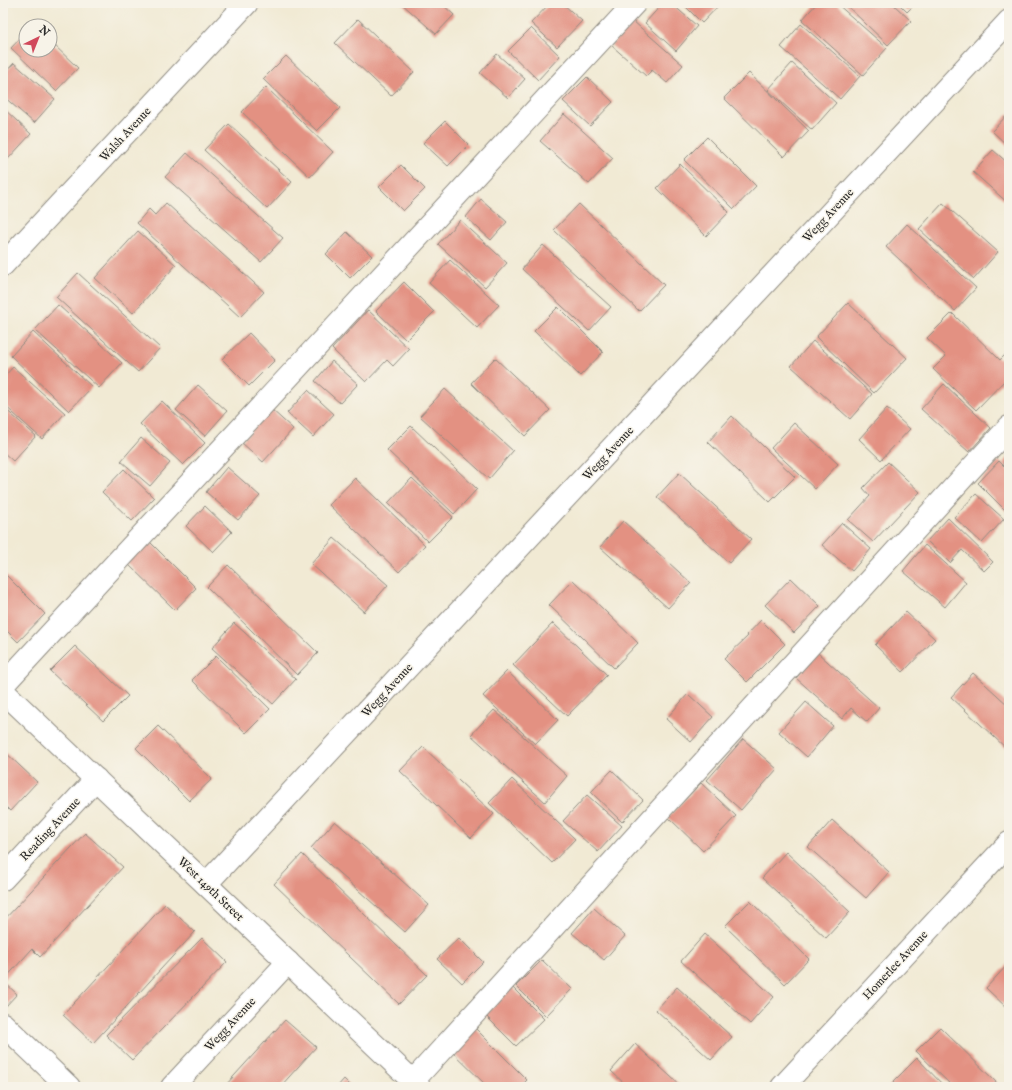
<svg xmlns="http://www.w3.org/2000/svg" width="1012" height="1090" font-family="'IM FELL English',serif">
  <rect width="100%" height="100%" fill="#f7f3e8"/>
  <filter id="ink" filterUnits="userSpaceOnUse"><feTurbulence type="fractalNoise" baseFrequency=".025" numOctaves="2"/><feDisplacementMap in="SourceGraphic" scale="8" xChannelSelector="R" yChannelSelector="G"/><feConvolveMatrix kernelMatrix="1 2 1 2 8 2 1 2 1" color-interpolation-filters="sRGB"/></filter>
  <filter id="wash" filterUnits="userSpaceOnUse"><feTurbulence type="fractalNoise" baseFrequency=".012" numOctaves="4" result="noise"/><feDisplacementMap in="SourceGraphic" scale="16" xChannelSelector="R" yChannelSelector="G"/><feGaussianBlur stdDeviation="0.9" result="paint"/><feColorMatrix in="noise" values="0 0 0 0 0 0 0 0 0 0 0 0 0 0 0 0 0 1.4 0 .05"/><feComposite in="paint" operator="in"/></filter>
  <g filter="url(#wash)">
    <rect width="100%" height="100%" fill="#f1ead4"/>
    <g id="blocks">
      <g fill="#e39182">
        <path d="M401,3H441L454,15L436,34Z"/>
        <path d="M550,3H562L582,21L557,47L531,23Z"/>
        <path d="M663,3H671L697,26L676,51L645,23Z"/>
        <path d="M682,3H721L702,23Z"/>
        <path d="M817,3H836L887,48L863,75L802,20Z"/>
        <path d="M844,3H892L911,21L888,45Z"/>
        <path d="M898,3H916L907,12Z"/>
        <path d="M358,19L414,72L391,96L335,43Z"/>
        <path d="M633,21L683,65L667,83L652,70L646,76L611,45Z"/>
        <path d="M801,24L860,76L840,99L781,47Z"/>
        <path d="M531,28L560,56L538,80L508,51Z"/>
        <path d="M26,32V50H50V41L78,68L56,91L11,48Z"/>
        <path d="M497,54L525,79L508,98L480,73Z"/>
        <path d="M286,56L340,108L317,131L263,79Z"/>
        <path d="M14,63L55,99L34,123L3,96V75Z"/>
        <path d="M792,63L836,103L812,130L768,90Z"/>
        <path d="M749,73L809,131L784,157L724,98Z"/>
        <path d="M587,77L613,102L590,126L563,101Z"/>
        <path d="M266,87L333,152L310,177L242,112Z"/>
        <path d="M3,108L31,134L8,159L3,155Z"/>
        <path d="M1009,113V147L992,131Z"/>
        <path d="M564,114L613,158L589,184L540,141Z"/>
        <path d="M445,121L469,145L448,166L423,143Z"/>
        <path d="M229,124L292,182L267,209L204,150Z"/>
        <path d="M707,137L756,186L734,209L684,160Z"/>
        <path d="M993,150L1009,164V204L973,172Z"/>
        <path d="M187,153L283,238L261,262L165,177Z"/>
        <path d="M680,164L729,212L706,236L657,188Z"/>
        <path d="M401,165L425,189L403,211L379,187Z"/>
        <path d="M481,199L507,222L491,240L466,217Z"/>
        <path d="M166,203L264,292L240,317L137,223L149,209L155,215Z"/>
        <path d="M943,203L998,252L974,279L919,229Z"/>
        <path d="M579,204L664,285L639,311L554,230Z"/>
        <path d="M460,220L507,263L485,287L438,244Z"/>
        <path d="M907,224L976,288L955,311L886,247Z"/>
        <path d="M138,231L176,265L133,313L95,278Z"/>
        <path d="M347,232L372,256L350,278L326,254Z"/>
        <path d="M543,245L611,307L589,331L522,269Z"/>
        <path d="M450,260L499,305L477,328L429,283Z"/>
        <path d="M78,273L160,348L138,372L56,297Z"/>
        <path d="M404,282L434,312L406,340L376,311Z"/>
        <path d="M848,303L907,358L874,393L816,337Z"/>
        <path d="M58,305L122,363L99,388L35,330Z"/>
        <path d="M558,307L603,352L580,376L534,331Z"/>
        <path d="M368,310L409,349L393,366L387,360L366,382L332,349Z"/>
        <path d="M952,313L1000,360L1009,351V376L976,410L933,369L946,356L927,338Z"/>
        <path d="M33,332L92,387L69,411L11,356Z"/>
        <path d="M249,333L275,360L249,386L222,359Z"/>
        <path d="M813,341L872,394L850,419L791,366Z"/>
        <path d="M495,358L550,410L525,436L471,383Z"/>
        <path d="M332,361L358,384L340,403L315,381Z"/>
        <path d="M13,367L65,413L42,439L3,404V378Z"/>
        <path d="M944,384L991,428L969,452L921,409Z"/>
        <path d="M198,385L227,411L205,436L176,410Z"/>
        <path d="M445,389L513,451L489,479L420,416Z"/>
        <path d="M308,390L334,414L313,437L287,413Z"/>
        <path d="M162,401L205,443L183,465L140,424Z"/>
        <path d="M3,407L36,436L13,461L3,452Z"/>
        <path d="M887,408L910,429L881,460L859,439Z"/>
        <path d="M271,409L293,429L263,462L241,442Z"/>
        <path d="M732,416L795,477L770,502L708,442Z"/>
        <path d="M794,423L838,464L815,489L771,448Z"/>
        <path d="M411,426L477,489L454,514L387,450Z"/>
        <path d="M141,438L170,463L150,486L121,461Z"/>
        <path d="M1009,456V469L1003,463Z"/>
        <path d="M999,461L1009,471V514L978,483Z"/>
        <path d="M888,462L920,492L873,542L848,520L870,496L863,488Z"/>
        <path d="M227,467L260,496L238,520L206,492Z"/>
        <path d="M124,469L154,498L132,521L102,492Z"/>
        <path d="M679,473L751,539L729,563L657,497Z"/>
        <path d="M355,478L425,545L399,572L329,505Z"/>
        <path d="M412,478L453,517L428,542L388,503Z"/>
        <path d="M976,494L1004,519L982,543L954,517Z"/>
        <path d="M205,506L232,532L213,552L186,526Z"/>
        <path d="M948,518L993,562L984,571L962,550L950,563L927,541Z"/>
        <path d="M623,521L691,583L668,608L600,547Z"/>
        <path d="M842,523L871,549L852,571L822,545Z"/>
        <path d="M334,538L388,585L364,612L311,564Z"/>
        <path d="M148,540L196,588L175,610L126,562Z"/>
        <path d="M925,545L966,582L945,607L903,571Z"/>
        <path d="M228,565L318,653L297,675L207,587Z"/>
        <path d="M3,572L45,614L18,642L3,627Z"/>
        <path d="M791,578L820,606L794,633L765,605Z"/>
        <path d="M573,580L638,643L614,668L549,605Z"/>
        <path d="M906,612L935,639L903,672L875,645Z"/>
        <path d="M761,620L785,644L747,682L724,659L748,636L747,635Z"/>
        <path d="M234,623L296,679L273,704L212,648Z"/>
        <path d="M553,623L607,675L567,716L513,665Z"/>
        <path d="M75,646L128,696L103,721L50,671Z"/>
        <path d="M818,653L879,708L867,722L851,708L842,719L796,678Z"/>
        <path d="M216,656L270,709L246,733L192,680Z"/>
        <path d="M507,671L558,720L535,744L483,696Z"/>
        <path d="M973,673L1009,706V746L1007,749L951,697Z"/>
        <path d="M688,694L713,717L691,742L666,719Z"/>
        <path d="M806,702L833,726L807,757L779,732Z"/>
        <path d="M494,710L567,776L545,802L471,735Z"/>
        <path d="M158,726L212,779L189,801L136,748Z"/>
        <path d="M743,739L777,769L741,810L707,780Z"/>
        <path d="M423,747L494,814L471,838L400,771Z"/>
        <path d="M3,750L37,782L10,811L3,804Z"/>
        <path d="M612,770L643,800L622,822L591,792Z"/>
        <path d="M512,779L575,839L552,863L489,803Z"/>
        <path d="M701,783L736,816L703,851L668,817Z"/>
        <path d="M587,795L622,826L598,852L563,821Z"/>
        <path d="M832,820L889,872L866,898L808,847Z"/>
        <path d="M335,821L429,905L405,932L311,848Z"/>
        <path d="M85,833L123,867L40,957L32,949L3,981V921Z"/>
        <path d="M786,852L850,912L826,938L762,878Z"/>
        <path d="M302,854L427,975L399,1004L274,884Z"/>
        <path d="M750,901L809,959L785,984L725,926Z"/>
        <path d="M165,904L195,932L93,1043L63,1015Z"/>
        <path d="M594,908L625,936L604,960L572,933Z"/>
        <path d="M705,934L774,997L750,1024L681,961Z"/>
        <path d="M202,938L227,962L132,1060L106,1035Z"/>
        <path d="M459,938L483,962L462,983L437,959Z"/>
        <path d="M542,960L572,989L546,1016L516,986Z"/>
        <path d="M1009,963V1010L986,988Z"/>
        <path d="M3,981L17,994L5,1007L3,1005Z"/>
        <path d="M512,987L544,1019L516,1046L485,1015Z"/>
        <path d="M677,987L732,1037L711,1060L656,1010Z"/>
        <path d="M285,1020L316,1047L280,1087H224Z"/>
        <path d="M471,1024L527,1080L520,1087H488L448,1048Z"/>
        <path d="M940,1027L1001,1087H953L916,1051Z"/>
        <path d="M635,1044L682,1087H628L611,1071Z"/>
        <path d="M917,1058L945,1087H888Z"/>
        <path d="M344,1079L352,1087H337Z"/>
      </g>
    </g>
  </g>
  <g filter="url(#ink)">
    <use href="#blocks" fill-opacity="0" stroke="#8e8a80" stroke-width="1"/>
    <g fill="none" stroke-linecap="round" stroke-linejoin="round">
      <g stroke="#8e8a80" stroke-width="24">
        <g id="minor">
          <path d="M3,265L247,3"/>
          <path d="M3,685L635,3"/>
          <path d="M3,691L419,1087"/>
          <path d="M3,879L96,779"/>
          <path d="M206,884L1009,21"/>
          <path d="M3,1024L69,1087"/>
          <path d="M413,1081L1009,427"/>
          <path d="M172,1087L288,962"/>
          <path d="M782,1087L1009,843"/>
        </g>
      </g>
      <use href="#minor" stroke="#fff" stroke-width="22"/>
    </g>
  </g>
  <g text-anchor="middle" stroke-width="3" stroke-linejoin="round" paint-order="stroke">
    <g font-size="12" fill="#2b2b2b" stroke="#f7f3e8">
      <text transform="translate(125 134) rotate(-47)" y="4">Walsh Avenue</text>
      <text transform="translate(828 215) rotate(-47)" y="4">Wegg Avenue</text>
      <text transform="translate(608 453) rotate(-47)" y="4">Wegg Avenue</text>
      <text transform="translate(387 690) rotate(-47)" y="4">Wegg Avenue</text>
      <text transform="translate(50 829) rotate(-47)" y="4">Reading Avenue</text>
      <text transform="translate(211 889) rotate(44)" y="4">West 149th Street</text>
      <text transform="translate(895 965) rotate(-47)" y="4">Homerlee Avenue</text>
      <text transform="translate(230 1024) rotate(-47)" y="4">Wegg Avenue</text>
    </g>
  </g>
  <rect width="1012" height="1090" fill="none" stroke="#f7f3e8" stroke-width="16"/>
  <g transform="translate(38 38) rotate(43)"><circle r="19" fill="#f7f3e8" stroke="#a5a39c"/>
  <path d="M0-3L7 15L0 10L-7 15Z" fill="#d1495b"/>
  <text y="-6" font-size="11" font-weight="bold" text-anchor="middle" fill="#2b2b2b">N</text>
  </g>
</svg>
